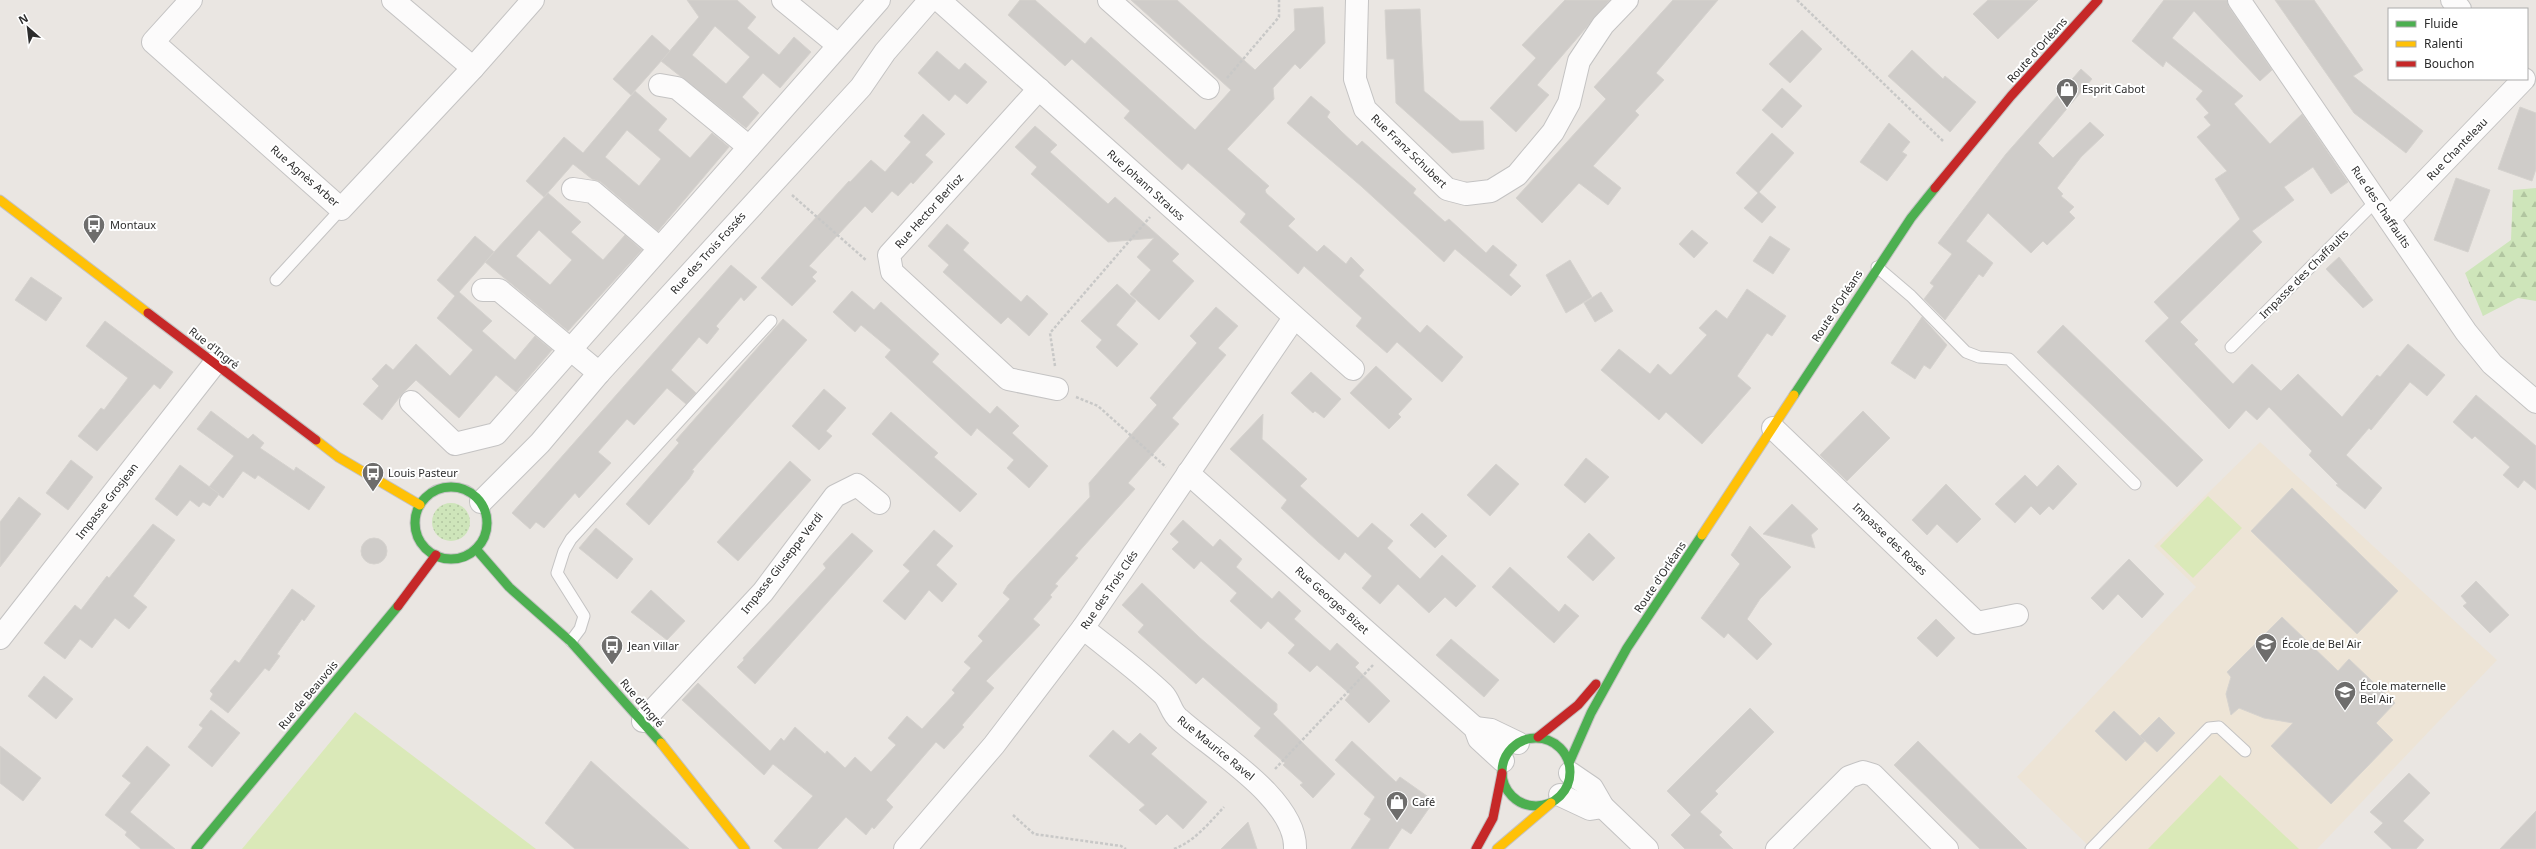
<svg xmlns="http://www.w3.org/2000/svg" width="2536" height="849" font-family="'Noto Sans',sans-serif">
  <defs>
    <pattern id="grass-dots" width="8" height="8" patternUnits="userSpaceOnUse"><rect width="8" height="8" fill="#cee5ba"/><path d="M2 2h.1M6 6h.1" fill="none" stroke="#b1c5a0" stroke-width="1.8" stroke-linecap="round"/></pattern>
    <pattern id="forest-firs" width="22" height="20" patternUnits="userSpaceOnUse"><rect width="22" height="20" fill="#cee5ba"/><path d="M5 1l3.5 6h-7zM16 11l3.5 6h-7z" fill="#b1c5a0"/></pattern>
  </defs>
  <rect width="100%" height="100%" fill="#eae6e2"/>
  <path fill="#ede4d6" d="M2260,442L2497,660L2317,849H2092L2017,777L2196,587L2154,546Z"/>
  <circle fill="url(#grass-dots)" cx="451" cy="522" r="19"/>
  <path fill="url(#forest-firs)" d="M2536,188V301L2518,298L2483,316L2465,273L2511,240L2513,190Z"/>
  <g fill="#dae9b8">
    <path d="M2208,496L2242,528L2193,578L2160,546Z"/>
    <path d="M355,712L536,849H242Z"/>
    <path d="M2220,775L2299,849H2148Z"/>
  </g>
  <g fill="#cfccc9" stroke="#d5d2ce" fill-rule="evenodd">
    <path d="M687,0H737L756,17L747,28L779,55L794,37L811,52L780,88L763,73L742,97L759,113L746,128L661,61L699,17ZM715,26L750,57L726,84L692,55Z"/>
    <path d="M1020,0H1035L1085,44L1091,37L1195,130L1231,90L1131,0H1177L1255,70L1295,30L1294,9L1323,7L1325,43L1300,69L1295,64L1273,88L1274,99L1227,149L1269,186L1265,190L1266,193L1295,219L1288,226L1317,252L1324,245L1346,264L1351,257L1364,270L1359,276L1420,333L1427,325L1463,357L1442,382L1397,342L1387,353L1356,326L1362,318L1304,266L1298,274L1276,254L1240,222L1246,214L1210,182L1188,163L1182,170L1124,118L1130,111L1072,59L1065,66L1008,15Z"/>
    <path d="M1565,0H1610L1537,85L1549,95L1516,132L1490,108L1536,58L1522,45Z"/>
    <path d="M1673,0H1718L1656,73L1664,80L1635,111L1639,115L1593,166L1621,188L1608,205L1579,183L1542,223L1516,198L1606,99L1594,87Z"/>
    <path d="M1988,0H2038L1998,39L1973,14Z"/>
    <path d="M2164,0H2227L2229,7L2272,70L2260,81L2194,11L2172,38L2243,96L2234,104L2270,144L2302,114L2348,182L2331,194L2313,167L2284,187L2294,200L2252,231L2262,242L2180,322L2198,340L2194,344L2233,384L2252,364L2281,391L2298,374L2342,417L2377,375L2380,377L2408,344L2445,375L2427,396L2410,382L2371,430L2369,428L2346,455L2382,488L2365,509L2336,485L2338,484L2309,455L2312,451L2269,407L2257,420L2246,410L2229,429L2145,341L2169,318L2154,302L2240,219L2215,179L2227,171L2197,137L2211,125L2204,117L2209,113L2196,99L2203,91L2166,61L2163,67L2132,41Z"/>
    <path d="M2275,0H2314L2363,70L2353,76L2423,131L2406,153L2354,113Z"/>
    <path d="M1420,9L1424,91L1460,121H1483L1484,149L1452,153L1396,103L1394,59H1387L1385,10Z"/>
    <path d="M1802,30L1822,49L1790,83L1769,64Z"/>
    <path d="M652,35L670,51L631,95L613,79Z"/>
    <path d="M1912,50L1943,79L1945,76L1976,102L1950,132L1888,76Z"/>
    <path d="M937,51L959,70L965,63L987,82L967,104L955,94L949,101L918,73Z"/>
    <path d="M2081,69L2092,79L2038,143L2053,158L2090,122L2104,135L2081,157L2057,188L2063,194L2061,196L2074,207L2069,212L2075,218L2047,245L2043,241L2031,253L1988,213L1966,241L1993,263L1983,277L1979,274L1945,320L1924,299L1934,286L1930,283L1952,254L1938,243L2006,154Z"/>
    <path d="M1782,88L1802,106L1782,128L1762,110Z"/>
    <path d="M635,91L667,119L658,130L690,158L712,133L729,147L658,231L601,182L592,179L573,164L544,197L526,181L564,137L583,153ZM627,130L661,159L639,186L605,157Z"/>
    <path d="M1311,96L1330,112L1327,117L1342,132L1357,146L1362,141L1416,189L1413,193L1445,222L1449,219L1486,253L1493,245L1517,265L1509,275L1521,286L1511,296L1455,249L1444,262L1361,186L1287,123Z"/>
    <path d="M2520,107L2536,113V169L2532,181L2498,169Z"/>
    <path d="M923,114L945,134L925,155L933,162L913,184L911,182L898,196L892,191L872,213L865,206L809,266L817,272L812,277L816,281L792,306L761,278L849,181L850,182L871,160L885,172L911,142L904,136Z"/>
    <path d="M1889,123L1910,142L1902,152L1907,155L1887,181L1860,162Z"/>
    <path d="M1035,126L1057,145L1050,152L1108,204L1115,197L1179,254L1172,261L1194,281L1159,320L1130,294L1151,270L1137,257L1154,238L1108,242L1031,174L1037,167L1015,147Z"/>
    <path d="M1772,133L1794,153L1759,192L1776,207L1762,223L1744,208L1758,193L1736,173Z"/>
    <path d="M2456,178L2490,190L2468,252L2434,240Z"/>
    <path d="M548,193L581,222L571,232L603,260L625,235L642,250L568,331L485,262ZM539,230L572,260L550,285L516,256Z"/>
    <path d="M947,224L969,243L963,250L1021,302L1027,295L1048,314L1029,336L1008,317L1001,324L943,272L949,265L928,246Z"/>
    <path d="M1692,230L1708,243L1694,258L1679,244Z"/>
    <path d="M475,236L494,252L459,292L492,321L482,331L515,360L535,336L552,350L516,392L496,375L459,418L416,380L402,394L382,420L363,404L379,386L372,379L386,364L393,370L416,344L450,376L473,350L437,318L455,296L437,280Z"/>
    <path d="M1770,236L1790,249L1773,274L1753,261Z"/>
    <path d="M2339,257L2373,300L2363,308L2326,269Z"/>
    <path d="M1570,260L1592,297L1566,313L1546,275Z"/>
    <path d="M731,265L757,287L744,301L741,297L716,326L719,329L707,344L699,337L671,370L696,393L686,404L667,388L634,425L627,419L598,452L611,463L579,498L575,493L544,528L536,522L530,529L512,513Z"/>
    <path d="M31,277L62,298L46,321L15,300Z"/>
    <path d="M1117,284L1136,301L1116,325L1138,344L1117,367L1096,347L1102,340L1081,321Z"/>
    <path d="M1747,289L1786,316L1772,336L1767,333L1737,376L1751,388L1702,444L1666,412L1659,420L1601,370L1619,349L1650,374L1658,364L1670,375L1672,374L1707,335L1699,328L1716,310L1727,319Z"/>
    <path d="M852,291L874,310L881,302L939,354L932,362L990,414L997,406L1019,426L1012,433L1048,466L1029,488L1007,468L1014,460L977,428L971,436L961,427L885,357L891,350L861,325L855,332L833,312Z"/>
    <path d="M1601,292L1613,311L1595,322L1584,303Z"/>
    <path d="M1216,307L1238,326L1218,348L1226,355L1172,418L1179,424L1128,483L1135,489L1075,556L1078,558L1055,584L1058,586L1050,595L1052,597L1033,619L1040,625L986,681L994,688L962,725L964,727L944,749L936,742L886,800L893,807L874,829L872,827L866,835L846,817L817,849H783L774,841L813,796L773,764L764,775L682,700L698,683L770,751L781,738L784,741L795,727L825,754L827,751L845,768L855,757L871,772L896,745L888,738L907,716L922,729L955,693L952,690L971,668L964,662L983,641L978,636L1010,599L1003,593L1008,585L1090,497L1089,483L1157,405L1150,398L1197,343L1190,336Z"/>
    <path d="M1922,317L1947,345L1930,369L1924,365L1915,379L1891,363Z"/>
    <path d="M783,319L807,340L692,470L694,471L689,479L649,525L626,504L679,443L676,440Z"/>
    <path d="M105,321L173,372L160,389L154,384L97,451L78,436L101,408L104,410L128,378L86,346Z"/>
    <path d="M2063,325L2203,460L2177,487L2037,352Z"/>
    <path d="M1376,366L1412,399L1398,414L1401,417L1389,429L1350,393Z"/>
    <path d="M1311,372L1341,399L1324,418L1315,411L1313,413L1291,393Z"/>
    <path d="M824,389L846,408L826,431L832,436L819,450L792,426Z"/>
    <path d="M2476,395L2536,446V490L2524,480L2518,488L2503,475L2510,467L2475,436L2472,439L2453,422Z"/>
    <path d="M211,411L248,439L253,434L264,443L260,448L294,471L296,467L325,487L309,510L258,475L255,479L243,471L223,498L209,487L234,456L197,429Z"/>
    <path d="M1863,411L1890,438L1847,481L1820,455Z"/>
    <path d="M891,412L938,453L934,457L977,494L960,512L872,434Z"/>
    <path d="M1263,414L1262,439L1307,479L1300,486L1358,538L1372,523L1393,541L1387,548L1420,579L1442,555L1476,586L1456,607L1445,597L1429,613L1398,584L1380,604L1362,588L1372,576L1345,552L1339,560L1317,541L1281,508L1287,500L1230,449Z"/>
    <path d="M1586,458L1609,477L1585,503L1564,485Z"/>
    <path d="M71,460L93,477L68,510L46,493Z"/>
    <path d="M790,461L811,480L738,561L717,542Z"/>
    <path d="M1496,464L1519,484L1490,516L1467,495Z"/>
    <path d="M180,465L219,494L210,506L203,502L199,507L190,500L177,516L155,499Z"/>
    <path d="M2058,465L2077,484L2053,510L2049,506L2040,515L2031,506L2015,523L1995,504L2025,475L2037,487Z"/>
    <path d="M1946,484L1981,519L1957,543L1937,524L1927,535L1912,520Z"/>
    <path d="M2292,488L2398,591L2357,634L2251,531Z"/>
    <path d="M19,497L41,514L0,567V522Z"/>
    <path d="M1792,504L1818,529L1811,535L1815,548L1763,534Z"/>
    <path d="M1422,513L1447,536L1435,548L1410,525Z"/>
    <path d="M1183,520L1213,547L1220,539L1242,559L1236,567L1272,599L1279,591L1301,611L1294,619L1330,651L1337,643L1359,663L1355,667L1390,701L1369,723L1345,700L1350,694L1317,665L1310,672L1288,653L1295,645L1268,621L1261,629L1230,601L1237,593L1201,561L1194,569L1172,549L1179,542L1170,534Z"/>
    <path d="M153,524L175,540L133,596L147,607L129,629L115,618L92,648L80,639L65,659L44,643L75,605L81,610L107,576L109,578Z"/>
    <path d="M1750,526L1791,567L1760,599L1747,619L1772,644L1757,660L1728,633L1724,638L1701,618L1740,564L1731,555Z"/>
    <path d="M596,528L633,559L617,579L579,548Z"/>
    <path d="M934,530L953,546L936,565L957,584L942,602L929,590L905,620L883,601L910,571L903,565Z"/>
    <path d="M852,533L873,551L755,684L737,667L744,660L743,658L826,568L823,564Z"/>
    <path d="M1589,533L1615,558L1593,581L1567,557Z"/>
    <circle cx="374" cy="551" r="13"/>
    <path d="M2129,559L2164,594L2142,618L2118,594L2103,610L2091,598Z"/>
    <path d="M1510,567L1559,612L1565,604L1579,616L1554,643L1492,587Z"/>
    <path d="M2476,581L2509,615L2490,633L2463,606L2467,603L2461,596Z"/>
    <path d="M1142,583L1199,637L1277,704V710L1273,714L1335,774L1313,798L1300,785L1303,783L1283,765L1285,763L1254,736L1261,728L1203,677L1196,684L1138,632L1144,625L1122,605Z"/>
    <path d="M292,589L315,606L304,621L302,619L277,654L280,656L269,671L265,668L228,713L210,699L213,694L210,691L235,660L239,663Z"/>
    <path d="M651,590L685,621L667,640L631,612Z"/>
    <path d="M2282,617L2338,671L2349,659L2395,703L2376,723L2393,740L2331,804L2271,746L2293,723L2264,718L2239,708L2231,715L2226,694L2231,677L2227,672Z"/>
    <path d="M1936,619L1955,638L1937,657L1917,638Z"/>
    <path d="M1451,639L1499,680L1484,697L1436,655Z"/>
    <path d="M44,676L73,699L56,719L28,696Z"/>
    <path d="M1750,708L1774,732L1715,791L1718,794L1700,812L1722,832L1719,835L1733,849H1685L1671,835L1691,815L1667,791Z"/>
    <path d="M211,710L240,733L212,767L188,747L203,728L199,725Z"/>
    <path d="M2114,711L2145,741L2126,761L2095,731Z"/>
    <path d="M2159,717L2175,733L2157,752L2140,736Z"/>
    <path d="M1113,730L1129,744L1140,733L1157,748L1151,754L1207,802L1183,829L1167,814L1156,825L1139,810L1145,805L1089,756Z"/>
    <path d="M1352,741L1396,782L1400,777L1434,801L1411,834L1402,828L1388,849H1351L1371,819L1364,814L1375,797L1335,760Z"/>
    <path d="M1918,741L2027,849H1980L1894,765Z"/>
    <path d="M0,746L41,778L23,801L0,783Z"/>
    <path d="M147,746L170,765L130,812L175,849H141L125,835L127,832L105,815L131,783L122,776Z"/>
    <path d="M591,761L689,849H575L545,823Z"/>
    <path d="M2409,773L2430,793L2403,821L2424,840L2416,849H2392L2374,832L2383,823L2370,812Z"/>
    <path d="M2536,811V849H2500Z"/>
    <path d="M1248,822L1257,849H1221Z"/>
  </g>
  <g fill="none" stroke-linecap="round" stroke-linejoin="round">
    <g stroke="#c4c3c3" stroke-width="13">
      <g id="lane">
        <path d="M1877,267L1911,296L1966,352L1979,357L2009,359L2135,484"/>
        <path d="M276,280L341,209"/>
        <path d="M2231,347L2376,201"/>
        <path d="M571,641L580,629L584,616L557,573L564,551L571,539L771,321"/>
        <path d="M2091,849L2209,728L2219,727L2245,751"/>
      </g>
    </g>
    <g stroke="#c4c3c3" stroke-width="24">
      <g id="street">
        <path d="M191,0L153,42L341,209L473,68L533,0"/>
        <path d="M393,0L473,68"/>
        <path d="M783,0L838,45"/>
        <path d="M939,0L1353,369"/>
        <path d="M1109,0L1208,88"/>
        <path d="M1357,0L1355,79L1365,109L1447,189L1466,194L1491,191L1517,175L1553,132L1569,103L1579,61L1603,25L1627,0"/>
        <path d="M2239,0L2466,332L2492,364L2536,402"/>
        <path d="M2452,0L2460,9"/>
        <path d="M660,85L677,88L749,147"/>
        <path d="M1039,89L889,255L892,272L1008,379L1057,389"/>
        <path d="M573,189L593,192L659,248"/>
        <path d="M2389,219L2524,79"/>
        <path d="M483,290H499L599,373"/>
        <path d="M411,402L455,444L496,434L879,0"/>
        <path d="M1773,428L1977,623L2017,615"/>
        <path d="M1188,473L1475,728L1479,739L1503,761"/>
        <path d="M481,502L540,443L599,373L861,87L885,52L930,0"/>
        <path d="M1083,628C1110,650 1138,670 1163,694C1170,701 1171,713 1179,719C1212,749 1297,799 1295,849"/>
        <path d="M0,638L215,363"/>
        <path d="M643,721L763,592L835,496L857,485L879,503"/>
        <path d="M1475,728L1491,730L1518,743"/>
        <path d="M1570,773L1592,788L1603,807L1647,849"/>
        <path d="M1560,795L1590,809L1603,807"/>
        <path d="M905,849L994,745L1083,628L1294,318"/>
        <path d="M1777,849L1849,777L1863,772L1873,775L1947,849"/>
      </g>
    </g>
    <g stroke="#c4c3c3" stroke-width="11">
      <g id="fast">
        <path d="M1794,395L1911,218L1935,188"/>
        <circle cx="451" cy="523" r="36"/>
        <path d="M476,549L509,587L571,642L661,743"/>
        <circle cx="1536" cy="772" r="34"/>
        <path d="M1569,763L1591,713L1627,648L1702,535"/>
        <path d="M196,849L398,606"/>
      </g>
    </g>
    <g stroke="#c4c3c3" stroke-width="11">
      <g id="slow">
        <path d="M0,200L148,313"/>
        <path d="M316,440L338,457L420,505"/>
        <path d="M1702,535L1794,395"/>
        <path d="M661,743L745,849"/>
        <path d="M1497,849L1551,803"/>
      </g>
    </g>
    <g stroke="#c4c3c3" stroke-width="11">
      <g id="jam">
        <path d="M1935,188L2011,96L2098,0"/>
        <path d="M148,313L316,440"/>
        <path d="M398,606L436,555"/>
        <path d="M1538,737L1578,705L1596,684"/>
        <path d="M1476,849L1493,818L1502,773"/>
      </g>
    </g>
    <g stroke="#c8c8c7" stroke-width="2.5" stroke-dasharray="3 2" stroke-linecap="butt">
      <path d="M1797,0L1943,141"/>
      <path d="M1227,78L1279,17V0"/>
      <path d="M792,195L867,261"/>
      <path d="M1055,366L1050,333L1150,217"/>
      <path d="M1076,397L1098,406L1166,467"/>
      <path d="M1275,769L1373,665"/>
      <path d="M1013,815L1034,834L1121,846L1126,849"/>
      <path d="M1174,849C1195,841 1209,823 1224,807"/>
    </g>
    <use href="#lane" stroke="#fcfbfb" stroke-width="11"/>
    <use href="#street" stroke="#fcfbfb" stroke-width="22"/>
    <use href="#fast" stroke="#4caf50" stroke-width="9"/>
    <use href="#slow" stroke="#ffc107" stroke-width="9"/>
    <use href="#jam" stroke="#c62828" stroke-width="9"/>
  </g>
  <defs>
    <g id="shop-pin" transform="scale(1.15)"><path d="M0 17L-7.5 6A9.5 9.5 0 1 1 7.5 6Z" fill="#6e6d6c" stroke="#fff"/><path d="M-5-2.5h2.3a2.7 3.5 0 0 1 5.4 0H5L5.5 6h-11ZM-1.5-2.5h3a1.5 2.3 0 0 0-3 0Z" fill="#fff"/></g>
    <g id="bus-pin" transform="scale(1.15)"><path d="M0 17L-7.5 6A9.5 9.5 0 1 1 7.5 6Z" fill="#6e6d6c" stroke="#fff"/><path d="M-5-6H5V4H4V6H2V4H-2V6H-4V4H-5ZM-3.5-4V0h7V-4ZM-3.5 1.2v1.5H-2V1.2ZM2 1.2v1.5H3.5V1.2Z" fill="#fff"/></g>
    <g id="school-pin" transform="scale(1.15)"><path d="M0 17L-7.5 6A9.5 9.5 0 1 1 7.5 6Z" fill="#6e6d6c" stroke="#fff"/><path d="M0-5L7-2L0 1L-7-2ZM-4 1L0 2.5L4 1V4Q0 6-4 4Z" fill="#fff"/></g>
  </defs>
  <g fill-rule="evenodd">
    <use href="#shop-pin" x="2067" y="89"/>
    <use href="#bus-pin" x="94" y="225"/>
    <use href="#bus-pin" x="373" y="473"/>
    <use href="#school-pin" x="2266" y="644"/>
    <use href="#bus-pin" x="612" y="646"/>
    <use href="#school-pin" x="2345" y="692"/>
    <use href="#shop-pin" x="1397" y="802"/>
  </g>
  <g text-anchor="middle" stroke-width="4" stroke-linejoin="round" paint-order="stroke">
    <g font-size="11" fill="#2c2c2c" stroke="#fff">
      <text transform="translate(2037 50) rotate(-48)" y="4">Route d'Orléans</text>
      <text transform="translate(2457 149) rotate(-46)" y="4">Rue Chanteleau</text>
      <text transform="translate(1409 151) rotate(44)" y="4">Rue Franz Schubert</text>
      <text transform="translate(305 176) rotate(41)" y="4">Rue Agnès Arber</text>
      <text transform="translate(1146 185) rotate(42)" y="4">Rue Johann Strauss</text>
      <text transform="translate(2381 207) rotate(56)" y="4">Rue des Chaffaults</text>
      <text transform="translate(929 211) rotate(-48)" y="4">Rue Hector Berlioz</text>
      <text transform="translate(708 253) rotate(-48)" y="4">Rue des Trois Fossés</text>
      <text transform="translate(2304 274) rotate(-45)" y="4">Impasse des Chaffaults</text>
      <text transform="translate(1837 306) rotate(-57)" y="4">Route d'Orléans</text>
      <text transform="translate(214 348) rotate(38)" y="4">Rue d'Ingré</text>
      <text transform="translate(107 501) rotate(-52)" y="4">Impasse Grosjean</text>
      <text transform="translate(1890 539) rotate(44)" y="4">Impasse des Roses</text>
      <text transform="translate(782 563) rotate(-52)" y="4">Impasse Giuseppe Verdi</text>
      <text transform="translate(1660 577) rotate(-56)" y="4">Route d'Orléans</text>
      <text transform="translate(1109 590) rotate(-56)" y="4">Rue des Trois Clés</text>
      <text transform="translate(1332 600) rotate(42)" y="4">Rue Georges Bizet</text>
      <text transform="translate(308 695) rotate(-50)" y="4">Rue de Beauvois</text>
      <text transform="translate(642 703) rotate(49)" y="4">Rue d'Ingré</text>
      <text transform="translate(1216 748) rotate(39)" y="4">Rue Maurice Ravel</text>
    </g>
    <g font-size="11" fill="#2c2c2c" stroke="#fff" text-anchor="start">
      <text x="2082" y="93">Esprit Cabot</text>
      <text x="110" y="229">Montaux</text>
      <text x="388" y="477">Louis Pasteur</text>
      <text x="2282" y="648">École de Bel Air</text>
      <text x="628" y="650">Jean Villar</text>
      <text x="2360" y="690">École maternelle<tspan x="2360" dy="13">Bel Air</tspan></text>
      <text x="1412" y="806">Café</text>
    </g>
  </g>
  <rect x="2388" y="8" width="140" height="72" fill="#ffffff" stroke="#ababab"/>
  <rect x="2396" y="21" width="20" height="6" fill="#4caf50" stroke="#ababab"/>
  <text x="2424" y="28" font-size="12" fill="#2c2c2c">Fluide</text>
  <rect x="2396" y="41" width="20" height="6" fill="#ffc107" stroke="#ababab"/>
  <text x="2424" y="48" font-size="12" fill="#2c2c2c">Ralenti</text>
  <rect x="2396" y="61" width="20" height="6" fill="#c62828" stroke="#ababab"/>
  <text x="2424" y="68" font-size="12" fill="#2c2c2c">Bouchon</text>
  <g transform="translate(28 28) rotate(332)" stroke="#ffffff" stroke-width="3" paint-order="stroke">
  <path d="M0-3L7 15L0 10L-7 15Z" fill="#2c2c2c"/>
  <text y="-6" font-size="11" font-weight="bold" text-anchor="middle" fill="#2c2c2c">N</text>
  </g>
</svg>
